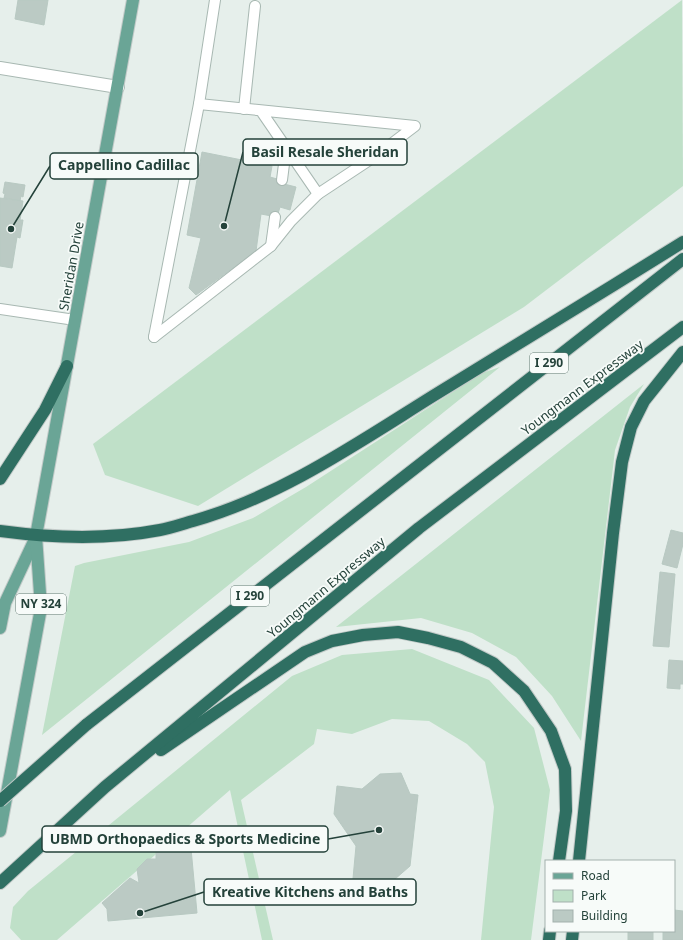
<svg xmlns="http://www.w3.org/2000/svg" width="683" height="940" font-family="'Noto Sans',sans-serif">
  <rect width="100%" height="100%" fill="#e6efeb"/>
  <g fill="#bfe0c8">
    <path d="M682,0L683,186L524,307L198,506L105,475L93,444Z"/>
    <path d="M500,367L42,735L75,566L84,563L189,542L253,518L306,487L482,373Z"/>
    <path d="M644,384L630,407L615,450L581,741L552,696L516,657L472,633L421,618L336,627Z"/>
    <path d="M412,649L489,680L534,728L550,790L531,940H481L494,807L485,762L467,744L429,721L392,719L352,734L317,729L314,744L241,800L273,940H262L230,790L57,940H21L10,928L13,907L28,891L292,676L342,655Z"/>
  </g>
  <g fill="#bbcac4" stroke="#b8c9c2">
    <path d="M18,0H48L44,25L15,19Z"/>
    <path d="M202,152L272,166L270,177L284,181V184L296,187L290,210L280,207L277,217L261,214L256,251L196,295L189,288L201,238L187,235Z"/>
    <path d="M5,182L25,185L23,197L21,196L20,201L4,198L5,194L3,193Z"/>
    <path d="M0,198L23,201L20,220H23L20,238L17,237L12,268L0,266Z"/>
    <path d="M671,530L683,533V544L677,568L662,564Z"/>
    <path d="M660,572L675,574L669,647L653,646Z"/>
    <path d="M669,660L683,661V684H680V689L667,688Z"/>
    <path d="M401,773L410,794L418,795L410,866L387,886L385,902L351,900L356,846L334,814L337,786L362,789L380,774Z"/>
    <path d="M189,827L197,913L108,921L107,909L102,903L130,878L139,883L137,869L147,859H156V852Z"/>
    <path d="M674,910L683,911V940H663V931H674Z"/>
    <rect x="628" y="931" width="25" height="9"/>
  </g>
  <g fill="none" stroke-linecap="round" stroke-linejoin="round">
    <g stroke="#a8b8b2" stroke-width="12">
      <g id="lane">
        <path d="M199,104L415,126L374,157L318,194L261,111"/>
        <path d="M244,109L255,6"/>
        <path d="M286,148L374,157"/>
        <path d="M282,180L286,148"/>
        <path d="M271,246L275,217"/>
        <path d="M0,309L75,320"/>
        <path d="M154,337L199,104L215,0"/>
        <path d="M154,337L271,246L291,221L318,194"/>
      </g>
    </g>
    <g stroke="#a8b8b2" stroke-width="14">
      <path id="street" d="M0,68L118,87"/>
    </g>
    <g stroke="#c2cac8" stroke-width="14">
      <g id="primary">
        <path d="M0,628L5,603L36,537"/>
        <path d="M0,831L41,608L36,536L133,0"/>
      </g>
    </g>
    <g stroke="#c2cac8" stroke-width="14">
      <g id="highway">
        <path d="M0,479L45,410L67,366"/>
        <path d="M0,531C52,538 108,540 160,530C171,528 182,524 193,521C281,496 356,444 433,396C516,345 600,294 683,242"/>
        <path d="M86,725L683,259"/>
        <path d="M161,750L305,652L332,641L363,635L398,632L428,638L461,647L493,663L524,691L551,731L565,769L566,811L559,861"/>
        <path d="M579,861L613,533L622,462L631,427L644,401L683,352"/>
        <path d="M0,883L105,787L419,528L683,327"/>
        <path d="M549,940L550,931"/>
        <path d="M572,940L573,931"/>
      </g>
    </g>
    <use href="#lane" stroke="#fff" stroke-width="10"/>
    <use href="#street" stroke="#fff" stroke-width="12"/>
    <use href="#primary" stroke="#6aa596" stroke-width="12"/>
    <use href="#highway" stroke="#2f6f62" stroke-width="12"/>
    <g stroke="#c2cac8" stroke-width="14" stroke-linecap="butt">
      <path id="highway-bridge" d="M0,801L86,725"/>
    </g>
    <use href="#highway-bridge" stroke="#2f6f62" stroke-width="12"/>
  </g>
  <g text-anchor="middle" stroke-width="3.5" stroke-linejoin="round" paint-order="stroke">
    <g fill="#f7fbf9" stroke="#637a73" stroke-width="1">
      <rect x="530" y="353" width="38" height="20" rx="3"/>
      <rect x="231" y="586" width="38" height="20" rx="3"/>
      <rect x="16" y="594" width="50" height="20" rx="3"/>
    </g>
    <g font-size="12" font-weight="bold" fill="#24423a">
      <text x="549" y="367">I 290</text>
      <text x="250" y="600">I 290</text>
      <text x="41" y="608">NY 324</text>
    </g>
    <g font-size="13" fill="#24423a" stroke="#f7fbf9">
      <text transform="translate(71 266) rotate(-80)" y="5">Sheridan Drive</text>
      <text transform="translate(582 387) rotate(-37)" y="5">Youngmann Expressway</text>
      <text transform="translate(326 587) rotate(-40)" y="5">Youngmann Expressway</text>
    </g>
  </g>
  <path fill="none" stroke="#24423a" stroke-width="1.5" d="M224 226L243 152M11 229L50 166M379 830L328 839M140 913L204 892"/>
  <g fill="#24423a" stroke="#f7fbf9" stroke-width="1.5">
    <circle cx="224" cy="226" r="4"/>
    <circle cx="11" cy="229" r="4"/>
    <circle cx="379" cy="830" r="4"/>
    <circle cx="140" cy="913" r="4"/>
  </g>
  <g fill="#f7fbf9" stroke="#24423a" stroke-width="1.5">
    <rect x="243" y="139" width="164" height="26" rx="4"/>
    <rect x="50" y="153" width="148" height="26" rx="4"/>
    <rect x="42" y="826" width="286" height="26" rx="4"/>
    <rect x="204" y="879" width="212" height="26" rx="4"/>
  </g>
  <g font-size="14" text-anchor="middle" font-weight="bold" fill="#24423a">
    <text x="325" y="157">Basil Resale Sheridan</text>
    <text x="124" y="170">Cappellino Cadillac</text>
    <text x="185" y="844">UBMD Orthopaedics &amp; Sports Medicine</text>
    <text x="310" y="897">Kreative Kitchens and Baths</text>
  </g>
  <rect x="545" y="860" width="130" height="72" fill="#f7fbf9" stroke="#a3b1ad"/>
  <rect x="553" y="873" width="20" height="6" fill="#6aa596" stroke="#a3b1ad"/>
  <text x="581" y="880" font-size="12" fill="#24423a">Road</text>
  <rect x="553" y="890" width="20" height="12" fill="#bfe0c8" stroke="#a3b1ad"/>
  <text x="581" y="900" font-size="12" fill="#24423a">Park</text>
  <rect x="553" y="910" width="20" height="12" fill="#bbcac4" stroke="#a3b1ad"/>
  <text x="581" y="920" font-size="12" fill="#24423a">Building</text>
</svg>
